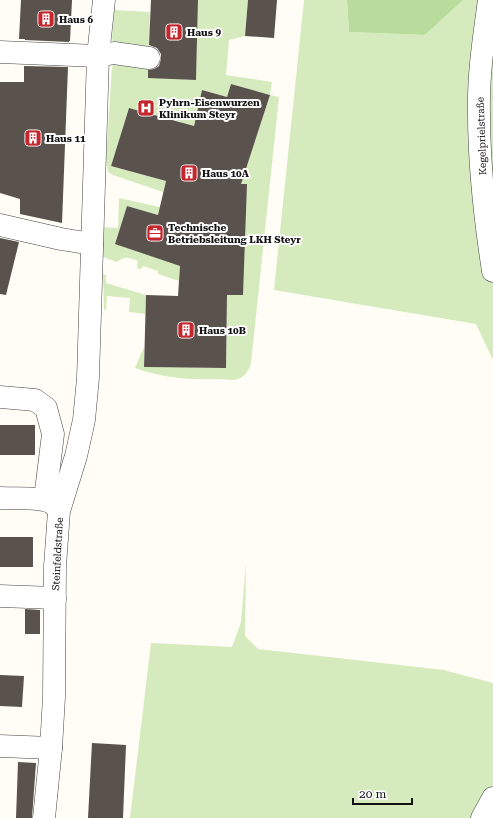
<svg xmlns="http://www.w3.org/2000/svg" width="493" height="818" font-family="'Roboto Serif',serif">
  <rect width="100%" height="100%" fill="#fffdf5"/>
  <g fill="#d5ebbd">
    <path d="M198,0H248L245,36L229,40L226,75L272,82L270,95L279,97L251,363C250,370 244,377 238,379C232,381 224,379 219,379C190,380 162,378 135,368L144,347V367L226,368L227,295H243V268L239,184L250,156L270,95L231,84L227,97L202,90L191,138L179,134L182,122L129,108L111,166L166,181L163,192L113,175L108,172L106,159L112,67L114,63L149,67L148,77L196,80Z"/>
    <path d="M304,0H347L349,32L425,35L463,0H493V360L476,324L274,290Z"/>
    <path d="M114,10L150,12L149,51L114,44L112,38Z"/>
    <path d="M119,198L160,207L158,215L127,206L115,243L180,266L179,281L158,274V271L143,266L141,269H138L137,266L138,261C129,258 125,255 117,262L100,256L101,227L118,228Z"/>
    <path d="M103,274L106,275V283L146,295L145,314L129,312L130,298L107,296L106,310H104Z"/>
    <path d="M246,563L245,636L258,649L444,670L493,683V789L476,818H130L151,643L232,647L241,622Z"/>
  </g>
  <path fill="#b9dc9c" d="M347,0H463L425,35L349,32Z"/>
  <g fill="#5a524d">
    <path d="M21,0H72L70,41H69V42L25,40V39H19Z"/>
    <path d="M151,0H198L196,80L148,78V70L154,69L159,66L161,59V54L157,48L149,45Z"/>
    <path d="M248,0H277L274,38L245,36Z"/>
    <path d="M24,66L68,67L62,223L20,214V199L0,193V82H24Z"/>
    <path d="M231,84L270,95L241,184H247L243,295H227L226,368L144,367L146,295L178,296L180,266L115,244L127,206L158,215L166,181L111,166L129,108L194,126L202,90L227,97Z"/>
    <path d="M0,238L19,242L6,295L0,294Z"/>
    <rect x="0" y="425" width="35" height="30"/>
    <rect x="0" y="537" width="33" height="30"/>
    <path d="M25,609L40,610V634H25Z"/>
    <path d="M0,675L24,676L22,707L0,706Z"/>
    <path d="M92,743L126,745L123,818H88Z"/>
    <path d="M18,762L36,763L32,818H16Z"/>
  </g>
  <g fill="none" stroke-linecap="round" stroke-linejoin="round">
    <g stroke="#444" stroke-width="23">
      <g id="minor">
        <path d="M489,0C484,37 478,75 479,113C479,166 485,219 493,271"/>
        <path d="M0,52L98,56L114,53L149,58"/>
        <path d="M0,225L61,239L92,244"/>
        <path d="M0,397L35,400L46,408L53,434L45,499"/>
        <path d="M0,498C14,499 48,495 56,507"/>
        <path d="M0,596L55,598"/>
        <path d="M0,746L51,748"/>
        <path d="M44,818L51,748L54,697L55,566L59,511L76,456L84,420L88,378L98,56L104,0"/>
        <path d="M482,818L493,798"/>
      </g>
    </g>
    <use href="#minor" stroke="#fff" stroke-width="22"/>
  </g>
  <defs>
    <g id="building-square" transform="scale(0.9)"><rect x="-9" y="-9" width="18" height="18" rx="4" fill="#c4262e" stroke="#fff"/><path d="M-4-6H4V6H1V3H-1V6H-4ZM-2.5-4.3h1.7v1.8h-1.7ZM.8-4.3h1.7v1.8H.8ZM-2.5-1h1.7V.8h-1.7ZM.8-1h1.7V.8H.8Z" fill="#fff"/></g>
    <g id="hospital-square" transform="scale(0.9)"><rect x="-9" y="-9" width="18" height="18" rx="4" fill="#c4262e" stroke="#fff"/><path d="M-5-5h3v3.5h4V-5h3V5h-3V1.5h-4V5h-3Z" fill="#fff"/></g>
    <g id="office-square" transform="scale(0.9)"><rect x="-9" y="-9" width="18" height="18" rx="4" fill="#c4262e" stroke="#fff"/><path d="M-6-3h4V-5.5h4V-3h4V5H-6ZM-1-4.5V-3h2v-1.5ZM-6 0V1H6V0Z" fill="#fff"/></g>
  </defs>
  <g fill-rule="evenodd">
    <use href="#building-square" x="46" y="19"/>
    <use href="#building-square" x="174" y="32"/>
    <use href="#hospital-square" x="146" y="108"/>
    <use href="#building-square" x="33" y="138"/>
    <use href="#building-square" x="189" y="173"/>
    <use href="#office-square" x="155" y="233"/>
    <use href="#building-square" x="186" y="330"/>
  </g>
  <g text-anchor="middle" stroke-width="4" stroke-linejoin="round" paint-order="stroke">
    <g font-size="10" font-weight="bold" fill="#111" stroke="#fff" text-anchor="start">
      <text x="59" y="23">Haus 6</text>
      <text x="187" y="36">Haus 9</text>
      <text x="159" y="106">Pyhrn-Eisenwurzen<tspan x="159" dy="12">Klinikum Steyr</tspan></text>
      <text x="46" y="142">Haus 11</text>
      <text x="202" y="177">Haus 10A</text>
      <text x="168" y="231">Technische<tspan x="168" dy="12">Betriebsleitung LKH Steyr</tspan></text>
      <text x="199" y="334">Haus 10B</text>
    </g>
    <g font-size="10" fill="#111" stroke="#fff">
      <text transform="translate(481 136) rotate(-92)" y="4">Kegelprielstraße</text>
      <text transform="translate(57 554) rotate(-87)" y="4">Steinfeldstraße</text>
    </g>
  </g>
  <path d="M353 798v6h59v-6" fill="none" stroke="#111111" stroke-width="2"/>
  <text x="359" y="798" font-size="12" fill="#111111" stroke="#ffffff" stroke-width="3" paint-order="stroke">20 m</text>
</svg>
